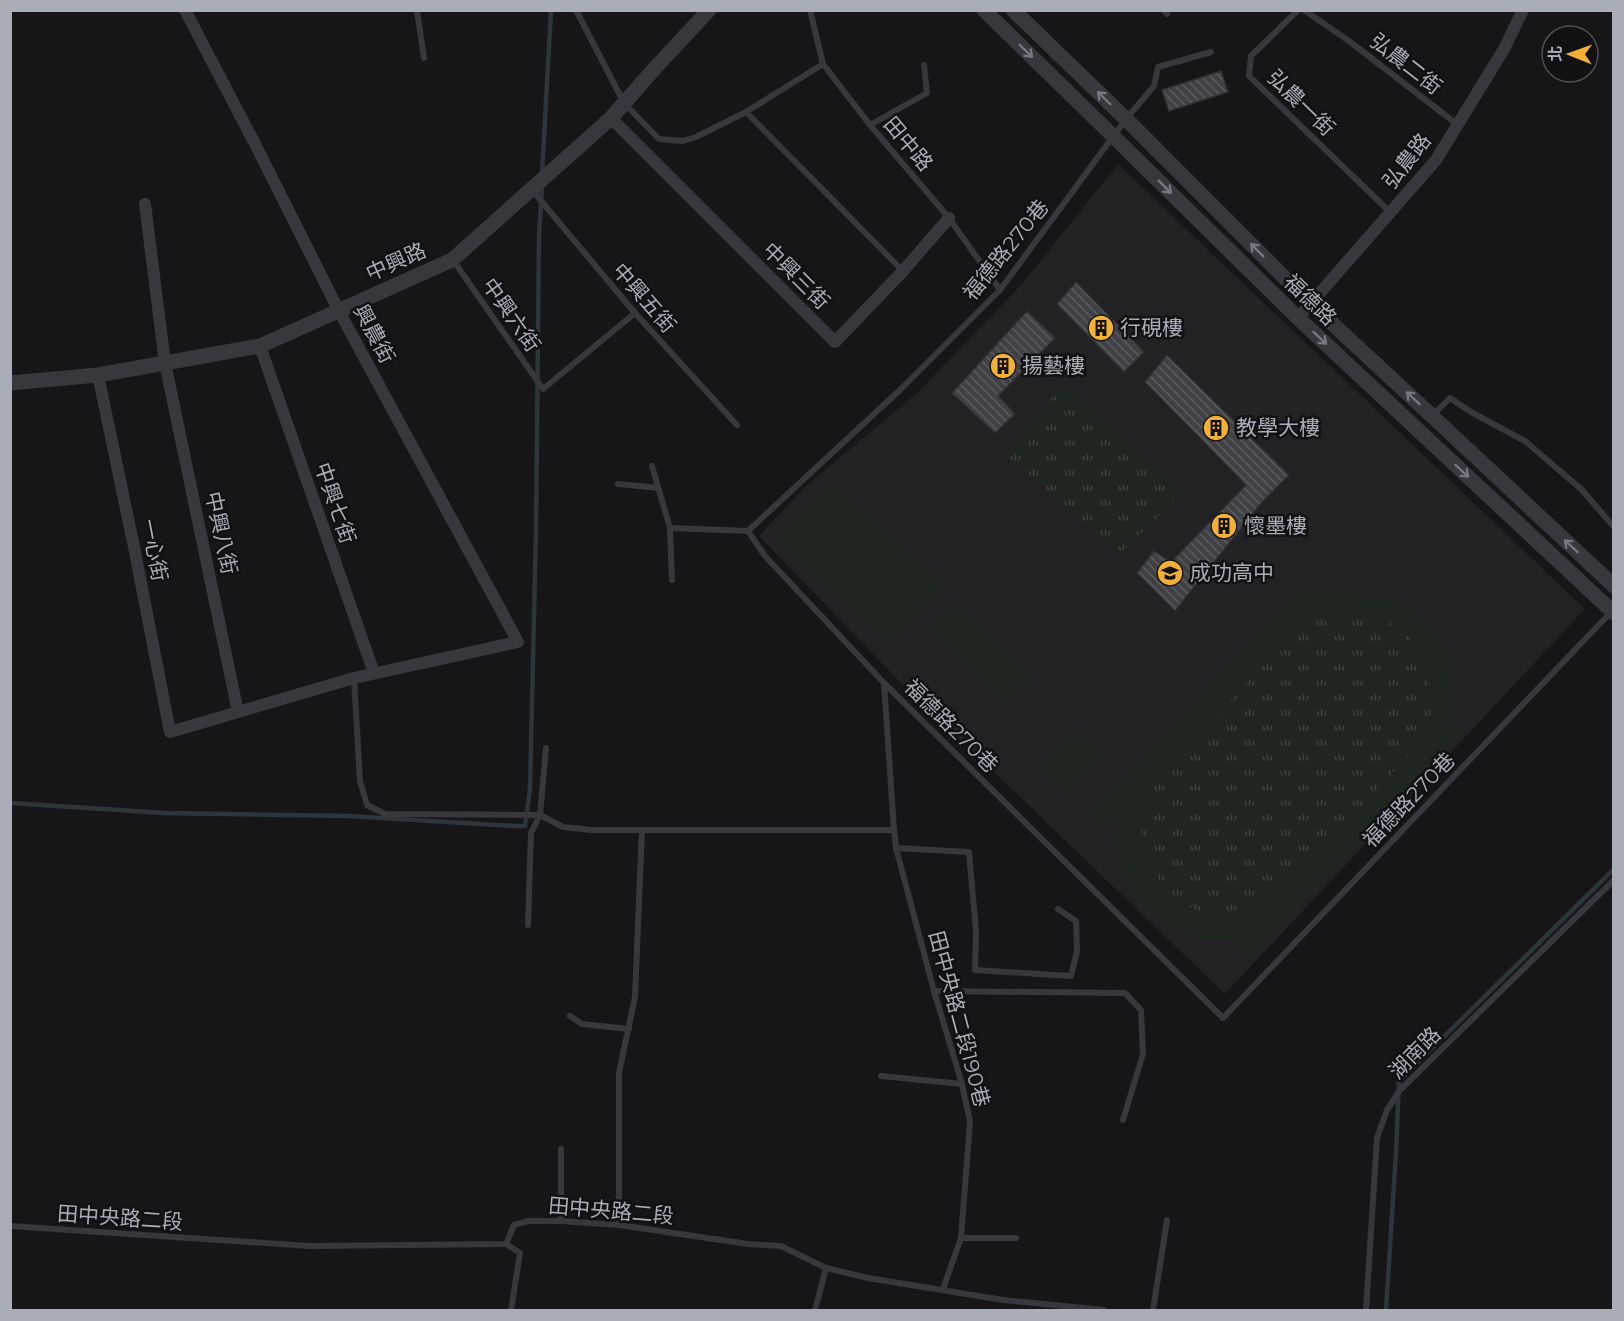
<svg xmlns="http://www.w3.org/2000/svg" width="1624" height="1321" font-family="Montserrat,'Noto Sans TC',sans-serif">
  <defs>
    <pattern id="grass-tufts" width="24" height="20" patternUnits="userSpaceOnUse" patternTransform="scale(1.5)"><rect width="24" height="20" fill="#1e261f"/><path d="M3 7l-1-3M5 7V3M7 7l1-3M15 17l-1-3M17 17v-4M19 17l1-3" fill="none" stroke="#3c433d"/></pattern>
    <pattern id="building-back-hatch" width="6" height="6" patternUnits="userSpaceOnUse" patternTransform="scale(1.5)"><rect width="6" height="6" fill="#404145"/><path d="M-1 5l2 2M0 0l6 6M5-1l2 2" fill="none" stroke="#595a5e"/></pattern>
  </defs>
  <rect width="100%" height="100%" fill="#161618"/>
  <path fill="#222225" d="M1118,164L1585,609L1225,994L898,680L759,536L807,485L917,393L1022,284Z"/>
  <g fill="url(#grass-tufts)">
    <path d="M1063,383L1183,493L1121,553L1005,455Z"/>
    <path d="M1329,615H1359L1387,621L1407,633L1424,660L1431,691V719L1422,742L1271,900L1239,912L1203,914L1169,896L1148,865L1140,827L1150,787L1297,628Z"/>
  </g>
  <g fill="#1e261f" fill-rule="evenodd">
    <path d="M829,483L946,584L891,643L777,542Z"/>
    <path d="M1336,590L1386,595L1413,609L1430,624L1447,654L1455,691L1449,721L1463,733L1248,958L1231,940L1203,939L1178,930L1154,914L1134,898L1121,870L1115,821L1105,828L1087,813L1298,593ZM1329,615H1359L1387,621L1407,633L1424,660L1431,691V719L1422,742L1271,900L1239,912L1203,914L1170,896L1148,865L1140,827L1150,787L1297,628Z"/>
    <path d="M952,602L1030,675L1005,702L931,629Z"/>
    <path d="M1076,730L1101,754L1067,793L1041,768Z"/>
  </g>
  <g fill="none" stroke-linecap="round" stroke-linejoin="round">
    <g stroke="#2c353c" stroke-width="4.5">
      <path d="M542,174L551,10"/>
      <path d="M10,803L165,813L348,816L515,826H525L530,789L536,530L539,237L542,186"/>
      <path d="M1386,1310L1396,1152L1399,1081L1614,869"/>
    </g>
  </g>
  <g fill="url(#building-back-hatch)" stroke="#303034" stroke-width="1.5">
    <path d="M1221,71L1228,92L1169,111L1162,90Z"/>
    <path d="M1076,282L1144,352L1124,372L1057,304Z"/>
    <path d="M1027,311L1055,338L998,396L1015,414L995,433L952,393Z"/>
    <path d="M1167,355L1289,475L1262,502L1175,611L1137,573L1154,551L1171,562L1246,485L1145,382Z"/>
  </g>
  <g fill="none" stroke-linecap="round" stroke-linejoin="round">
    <g stroke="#37383d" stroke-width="6">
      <path d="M417,10L424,58"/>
      <path d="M576,10L624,103L659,139L683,141L696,137L746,112L823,64"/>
      <path d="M810,10L823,64L870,125L949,218L1000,290"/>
      <path d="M1163,10L1167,14"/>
      <path d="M1298,10L1251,56L1249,76L1390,212"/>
      <path d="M1304,10L1349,41L1458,125"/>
      <path d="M1211,52L1158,67L1154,86L1126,119L1000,290L901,389L748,531L765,556L884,683L1223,1018L1612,611"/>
      <path d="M746,112L903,271"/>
      <path d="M870,125L927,93L924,65"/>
      <path d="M531,189L635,313L737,425"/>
      <path d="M453,260L543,389L635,313"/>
      <path d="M1432,416L1450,398L1471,412L1525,441L1581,489L1614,527"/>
      <path d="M652,466L670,528L672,580"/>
      <path d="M618,484L658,488"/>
      <path d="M670,528L748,531"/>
      <path d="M354,678L360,781L367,805L385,814L540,815L563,827L592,830H642L635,997L619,1073V1225"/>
      <path d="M642,830H894L884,683"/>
      <path d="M894,830L896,848L934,991L962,1084L970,1122L961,1238L943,1289"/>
      <path d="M896,848L969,852L976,931L975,970L1071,976L1077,951L1076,921L1058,909"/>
      <path d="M528,925L531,833L540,815L546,748"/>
      <path d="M934,991L1125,993L1141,1010L1143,1054L1123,1120"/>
      <path d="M570,1016L582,1024L629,1029"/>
      <path d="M881,1076L962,1084"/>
      <path d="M561,1149V1221"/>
      <path d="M10,1226L310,1246L506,1244L514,1225L528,1221H561L619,1225L748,1244L781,1246L826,1268L868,1278L1003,1300L1104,1310"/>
      <path d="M961,1238H1016"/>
      <path d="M506,1244L520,1253L511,1310"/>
      <path d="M815,1310L826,1268"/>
      <path d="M1153,1310L1167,1220"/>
      <path d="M1366,1310L1377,1138L1387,1110L1400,1090L1614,880"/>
    </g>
    <g stroke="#37383d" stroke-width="12">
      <path d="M611,118L835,342L903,271L949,218"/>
      <path d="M145,204L165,363L238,712"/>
      <path d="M1298,318L1436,160L1504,49L1523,10"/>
      <path d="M260,346L374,673"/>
      <path d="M98,375L134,547L170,732L354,678L518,642L339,311L254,142L185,10"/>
    </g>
    <g stroke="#37383d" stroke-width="15">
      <path d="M984,10L1114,137L1298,318L1614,613"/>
      <path d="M1013,10L1126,119L1310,303L1432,416L1614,586"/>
      <path d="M10,383L98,375L260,346L452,260L611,118L655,68L709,10"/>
    </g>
  </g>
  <defs><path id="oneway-shaft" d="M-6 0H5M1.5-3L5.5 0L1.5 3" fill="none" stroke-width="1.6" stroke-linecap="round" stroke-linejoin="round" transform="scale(1.5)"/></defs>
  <g stroke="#757881">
    <use href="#oneway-shaft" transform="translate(1026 51) rotate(44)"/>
    <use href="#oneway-shaft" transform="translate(1104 98) rotate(-136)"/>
    <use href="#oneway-shaft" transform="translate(1165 187) rotate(45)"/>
    <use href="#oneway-shaft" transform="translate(1257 250) rotate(-135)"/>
    <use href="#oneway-shaft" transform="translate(1320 338) rotate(43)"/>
    <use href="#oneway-shaft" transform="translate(1413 398) rotate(-137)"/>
    <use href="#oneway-shaft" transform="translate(1462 471) rotate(43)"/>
    <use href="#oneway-shaft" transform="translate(1571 546) rotate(-137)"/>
  </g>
  <defs>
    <g id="building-disc" transform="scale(1.35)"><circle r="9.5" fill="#f2b134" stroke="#111113"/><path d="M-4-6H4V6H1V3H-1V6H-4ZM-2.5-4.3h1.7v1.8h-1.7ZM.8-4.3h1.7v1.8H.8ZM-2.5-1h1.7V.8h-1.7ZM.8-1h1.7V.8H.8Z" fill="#111"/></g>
    <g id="school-disc" transform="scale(1.35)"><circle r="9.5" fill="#f2b134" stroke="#111113"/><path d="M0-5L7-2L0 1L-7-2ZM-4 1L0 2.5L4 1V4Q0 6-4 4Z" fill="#111"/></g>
  </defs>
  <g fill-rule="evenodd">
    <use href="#building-disc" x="1101" y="328"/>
    <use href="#building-disc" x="1003" y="366"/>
    <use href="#building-disc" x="1216" y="428"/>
    <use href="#building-disc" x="1224" y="526"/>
    <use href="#school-disc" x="1170" y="573"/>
  </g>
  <g text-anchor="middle" stroke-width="5" stroke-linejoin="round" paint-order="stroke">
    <g font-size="21" fill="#a8adb8" stroke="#111113">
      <text transform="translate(1406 64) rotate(38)" y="7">弘農二街</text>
      <text transform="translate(1301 103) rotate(44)" y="7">弘農一街</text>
      <text transform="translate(908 144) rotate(50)" y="7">田中路</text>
      <text transform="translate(1407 161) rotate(-52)" y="7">弘農路</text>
      <text transform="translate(1006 250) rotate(-51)" y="7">福德路270巷</text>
      <text transform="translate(396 262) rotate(-24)" y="7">中興路</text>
      <text transform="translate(796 276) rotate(45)" y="7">中興三街</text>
      <text transform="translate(644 298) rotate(49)" y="7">中興五街</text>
      <text transform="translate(1310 300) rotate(44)" y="7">福德路</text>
      <text transform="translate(511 315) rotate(55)" y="7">中興六街</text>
      <text transform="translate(374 334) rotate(62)" y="7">興農街</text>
      <text transform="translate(335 503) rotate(71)" y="7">中興七街</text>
      <text transform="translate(221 533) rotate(78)" y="7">中興八街</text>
      <text transform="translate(154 550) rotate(79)" y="7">一心街</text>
      <text transform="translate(951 726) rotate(45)" y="7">福德路270巷</text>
      <text transform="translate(1409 800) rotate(-46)" y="7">福德路270巷</text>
      <text transform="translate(959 1019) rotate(75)" y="7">田中央路二段190巷</text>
      <text transform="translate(1415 1053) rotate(-45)" y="7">湖南路</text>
      <text transform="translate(611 1211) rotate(5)" y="7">田中央路二段</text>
      <text transform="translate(120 1218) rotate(4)" y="7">田中央路二段</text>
    </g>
    <g font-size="21" fill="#a8adb8" stroke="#111113" text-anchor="start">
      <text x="1120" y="335">行硯樓</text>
      <text x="1022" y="373">揚藝樓</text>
      <text x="1236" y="435">教學大樓</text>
      <text x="1244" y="533">懷墨樓</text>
      <text x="1190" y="580">成功高中</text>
    </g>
  </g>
  <rect width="1624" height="1321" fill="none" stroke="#a8adb8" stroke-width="24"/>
  <g transform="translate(1570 54) rotate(271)"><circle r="28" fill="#111113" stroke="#4d4f55" stroke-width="1.5"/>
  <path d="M0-4.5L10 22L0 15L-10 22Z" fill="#f2b134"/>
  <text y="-9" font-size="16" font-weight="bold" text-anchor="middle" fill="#a8adb8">北</text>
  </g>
</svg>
